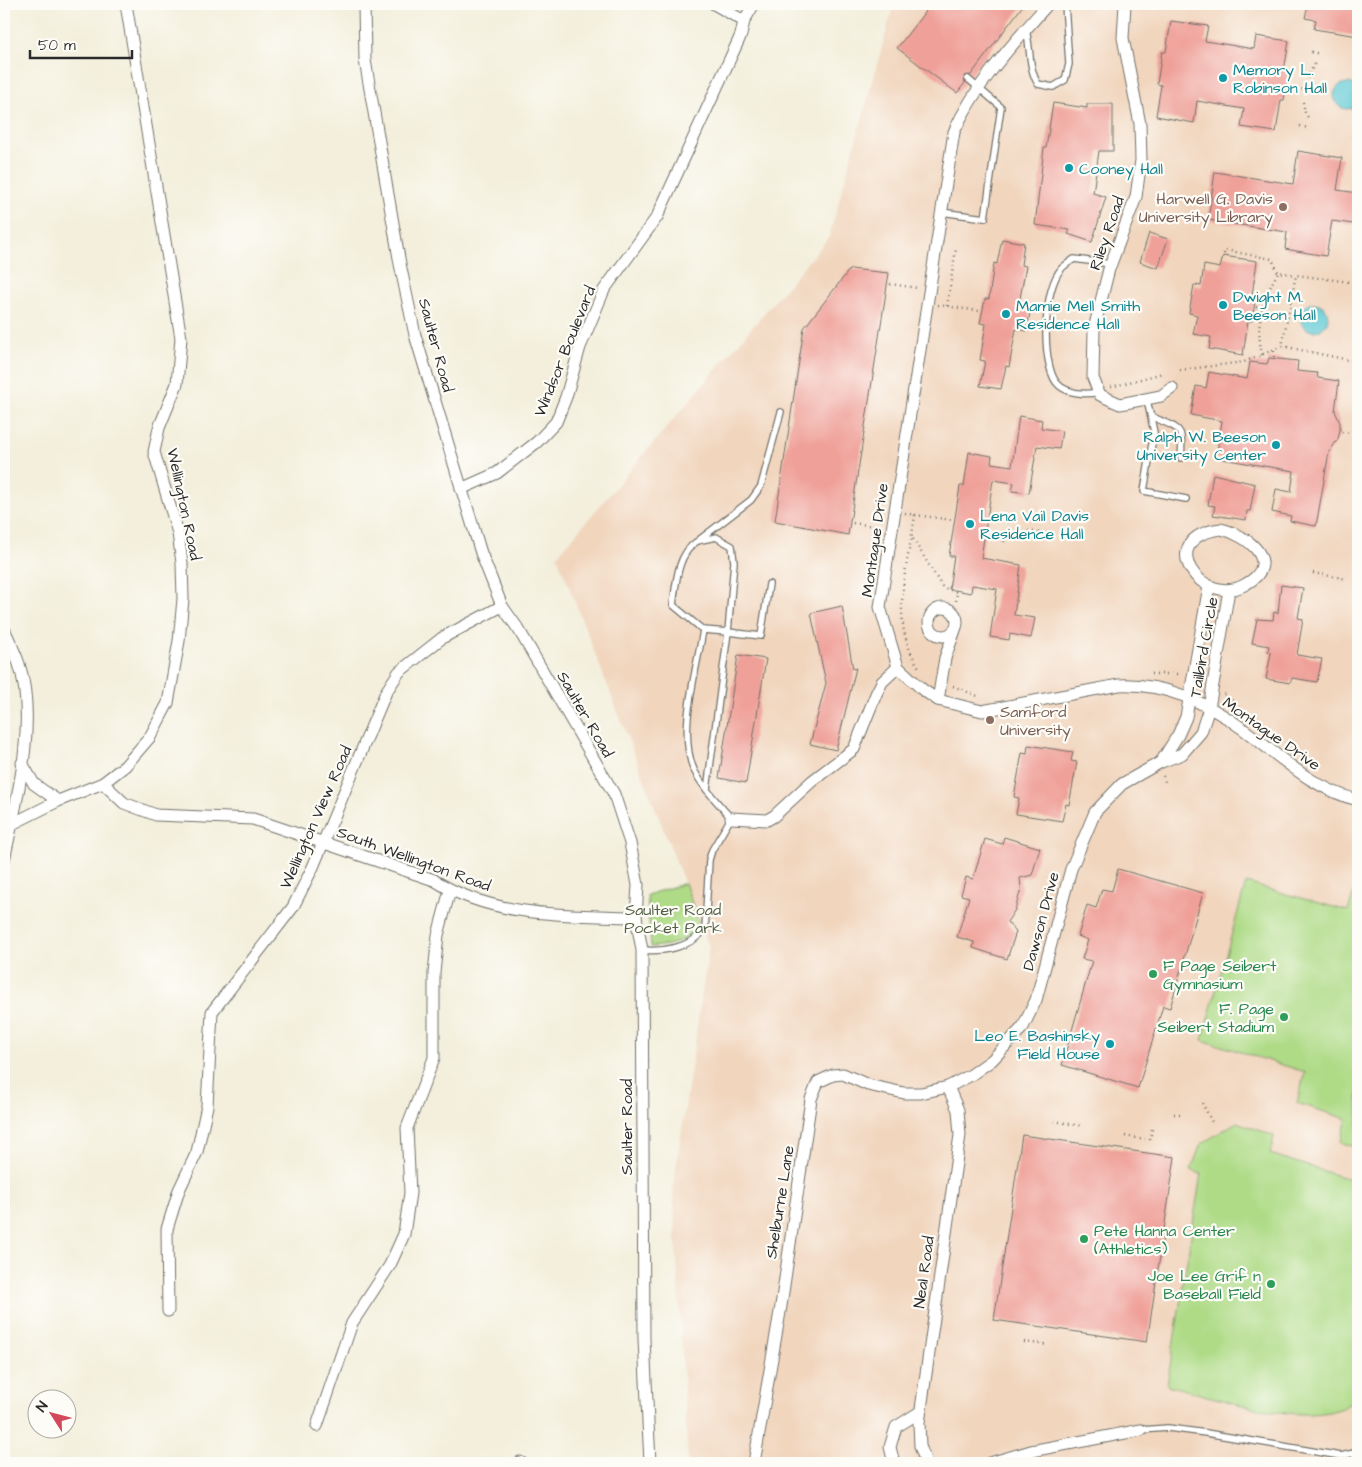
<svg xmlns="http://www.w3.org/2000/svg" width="1362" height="1467" font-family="'Architects Daughter',sans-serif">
  <rect width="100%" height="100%" fill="#fdfcf7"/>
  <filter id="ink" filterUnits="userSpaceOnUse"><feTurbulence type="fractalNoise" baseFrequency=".02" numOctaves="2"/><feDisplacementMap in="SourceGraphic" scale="10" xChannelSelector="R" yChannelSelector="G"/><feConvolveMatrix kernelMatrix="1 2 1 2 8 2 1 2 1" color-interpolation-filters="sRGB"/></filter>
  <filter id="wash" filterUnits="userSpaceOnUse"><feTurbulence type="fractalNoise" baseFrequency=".0096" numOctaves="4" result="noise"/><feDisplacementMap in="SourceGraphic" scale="20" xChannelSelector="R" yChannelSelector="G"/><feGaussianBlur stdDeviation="1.12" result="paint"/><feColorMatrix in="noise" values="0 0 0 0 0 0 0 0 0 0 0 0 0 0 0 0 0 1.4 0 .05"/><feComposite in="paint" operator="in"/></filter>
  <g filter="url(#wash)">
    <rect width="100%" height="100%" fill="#f3efdc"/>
    <path fill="#f1d5bd" d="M894,4H1358V1463H688L673,1189L709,946L557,556L829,237Z"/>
    <g fill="#afdb87" stroke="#6d8359">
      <path d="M1358,880V1148L1340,1142L1347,1119L1297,1103L1305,1072L1202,1040L1246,883L1348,911Z"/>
      <path d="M685,883L700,926C687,941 671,946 651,947L647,895Z"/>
      <path d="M1237,1122L1274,1136L1270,1154L1358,1182V1397C1352,1401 1346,1407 1339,1409C1295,1426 1212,1396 1167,1385L1201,1174L1191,1170L1201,1144Z"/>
    </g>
    <g fill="#5cc9d4" stroke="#447a80">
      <circle cx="1347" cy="96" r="13"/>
      <circle cx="1314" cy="317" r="14"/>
    </g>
    <g id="blocks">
      <g fill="#efa099">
        <path d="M931,4H1024L971,75L964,76L965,83L957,93L897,48Z"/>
        <path d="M1308,4H1358V36L1314,29L1316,20L1305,18Z"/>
        <path d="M1171,21L1208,26L1205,41L1254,49L1256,36L1289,41L1284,71L1289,72L1284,100H1281L1276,132L1241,127L1244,109L1197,101L1194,123L1156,116L1161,85L1157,84L1162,52H1166Z"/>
        <path d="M1053,103L1087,108V104H1113V151H1099L1093,193L1106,197L1092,242L1068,234L1070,230L1035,225L1044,148H1046Z"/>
        <path d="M1298,151L1342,158L1337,190L1358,193L1353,224L1332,221L1326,256L1285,249L1287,232L1208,220L1215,172L1293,184Z"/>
        <path d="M1149,233L1168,239L1158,268L1140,262Z"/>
        <path d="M1002,239L1024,243L1021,265L1026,266L1019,304L1031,306L1027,331L1016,329L1009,367L1006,366L1001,389L980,386L985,361L980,360L986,324L980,323L985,299H989L994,263L997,264Z"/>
        <path d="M1223,256L1257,261L1252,295L1256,296L1252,321H1248L1243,355L1209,349L1211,337L1193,334L1197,315L1189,313L1194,285L1201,286L1204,265L1220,268Z"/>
        <path d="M850,269L889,273L848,535L775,521L804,328Z"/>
        <path d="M1269,358L1298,361L1297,371L1317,373L1318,378L1339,381L1335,411L1340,423V430L1338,439L1329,452L1316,526L1290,521L1291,516L1272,512L1276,489L1291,492L1294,471L1216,458L1222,421L1191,415L1196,386L1206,388L1209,372L1247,379L1250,362L1267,364Z"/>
        <path d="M1019,416L1042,420L1041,428L1062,431L1059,449L1037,446L1029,493L1012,491L1014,483L993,480L981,558L1021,565L1014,615L1035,618L1031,638L1010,634L1009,640L990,637L997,589L972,585L971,593L949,589L954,556H949L960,486H964L969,452L992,456L991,463L1012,466Z"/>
        <path d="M1213,474L1255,484L1250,511H1247L1246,520L1213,515L1215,506L1208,505Z"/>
        <path d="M1281,585L1303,588L1298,618L1303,619L1297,655L1322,659L1317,682L1292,678L1290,683L1266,679L1271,653L1268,652L1269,646L1252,643L1257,619L1273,620L1274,612L1278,613Z"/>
        <path d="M842,606L853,669L856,668L836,750L810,744L826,683L811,613Z"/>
        <path d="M738,655L766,659L746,783L719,778Z"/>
        <path d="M1028,745L1073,752L1071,761L1077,762L1069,805L1066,804L1062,821L1016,814L1019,798L1014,797L1022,753L1027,754Z"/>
        <path d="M1004,837L1040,848L1032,875L1020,878L1021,889L1015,910L1007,922L1016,932L1007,959L973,948L974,942L957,937L969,897L961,895L966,877L973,879L985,839L1002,844Z"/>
        <path d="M1118,869L1203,893L1170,1008L1163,1006L1138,1088L1062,1065L1092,961L1082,959L1088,940L1078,936L1087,905L1096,908L1102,889L1112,891Z"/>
        <path d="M1022,1135L1175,1157L1147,1342L994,1320Z"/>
      </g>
    </g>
  </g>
  <g filter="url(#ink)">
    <use href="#blocks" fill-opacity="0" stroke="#717069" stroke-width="1"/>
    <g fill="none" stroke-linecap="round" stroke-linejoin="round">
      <g stroke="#717069" stroke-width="8">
        <g id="lane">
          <path d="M1026,30C1031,48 1028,68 1038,84L1053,87L1065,80L1069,64L1065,4"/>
          <path d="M941,212L985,218L1001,107L968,79"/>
          <path d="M1099,392C1085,395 1065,394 1056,382C1041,361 1043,288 1062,268C1065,265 1070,262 1074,259L1111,264"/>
          <path d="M1147,400L1154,432L1144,491L1186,499"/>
          <path d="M1151,416C1179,430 1184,424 1181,458"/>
          <path d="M699,540L751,500L761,486L781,412"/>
          <path d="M707,790L728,632L761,636L769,584"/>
          <path d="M642,950C663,952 691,948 705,929L709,860L712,850L731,818C718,803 703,788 694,770C677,733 697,669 703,630L673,605C676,584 677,555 696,542C701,539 710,539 716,537L732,546L734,562L728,632L703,630"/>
          <path d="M1141,1430L1168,1428L1206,1433L1341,1456L1358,1452"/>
        </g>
      </g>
      <g stroke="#717069" stroke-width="13">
        <g id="street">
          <path d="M364,4L365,60L400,264L415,335L481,553L502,606L519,630L614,794L630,843L638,885L636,917L642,950L644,1339L650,1463"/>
          <path d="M714,4L744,21"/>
          <path d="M1048,4C1013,44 976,83 954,132L880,607L898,667L923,690L938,700L982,711L1119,685C1164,683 1206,702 1243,729C1280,756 1312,789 1358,800"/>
          <path d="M1125,4L1123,38L1140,124L1141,160L1136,197L1109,269L1094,329L1093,378L1100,395L1120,404L1161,396L1172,388"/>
          <path d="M461,489L497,473L537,442L556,422L566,397L580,347L604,290L657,217L741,35L744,21L754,4"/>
          <path d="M1221,529C1248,535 1283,563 1246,584C1203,610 1151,538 1221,529Z"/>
          <circle cx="943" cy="622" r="14"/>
          <path d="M4,629C9,640 15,652 19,664C38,722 16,803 4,860"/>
          <path d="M938,700L945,658L955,630"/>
          <path d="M1161,762L1178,735L1186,717L1209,586"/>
          <path d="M22,763L34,784L58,801"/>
          <path d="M103,783L124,803L156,815L253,819L434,880C493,918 569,915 636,917"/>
          <path d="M731,818L767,820L774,816L812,781L854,749L876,694L882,682L898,667"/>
          <path d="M14,823L58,801L103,783L125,766L150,737L168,703L179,641L183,599L182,563L178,533L154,452L159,428L177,384L181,338L126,4"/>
          <path d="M168,1311L167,1229L179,1190L197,1152L207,1106L212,1012L293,907L313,867L386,692L399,672L442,638L502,606"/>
          <path d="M317,1426L352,1323L390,1265L404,1234L410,1193L407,1128L434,1058V973L438,935L450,890"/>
          <path d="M520,1462L522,1463"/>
          <path d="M754,1463L781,1306L811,1099L818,1082L833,1075L843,1074L868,1085L904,1093H921L948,1087L971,1075L992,1060L1023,1027L1036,1000L1071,869L1095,812L1122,784L1161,762L1182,754L1201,732L1209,708L1229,590"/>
          <path d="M894,1463L890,1447L896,1427L920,1412"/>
          <path d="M926,1463L920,1446L919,1423L960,1135L958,1110L948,1087"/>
          <path d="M990,1463L1031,1451L1141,1430"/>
        </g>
      </g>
      <g stroke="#717069" stroke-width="2.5" stroke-dasharray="1 4" stroke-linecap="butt">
        <path d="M1311,52L1320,54"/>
        <path d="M1307,78L1316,61"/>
        <path d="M1287,86L1305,90"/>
        <path d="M1303,102L1305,113L1310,120"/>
        <path d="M1300,126L1308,128"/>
        <path d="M1224,254L1225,250L1272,259L1278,272"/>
        <path d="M1358,283L1296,275L1282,346L1358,362"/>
        <path d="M890,284L918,288"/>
        <path d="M938,305L979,311"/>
        <path d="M947,306L956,248"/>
        <path d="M1256,307L1262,308"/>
        <path d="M1262,355C1255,321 1262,302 1278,272L1296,275"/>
        <path d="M1274,357V350"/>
        <path d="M1180,370L1244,362L1282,346"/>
        <path d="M1111,387L1163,373"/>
        <path d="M1342,432L1350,433"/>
        <path d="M905,513L915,515C908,568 887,621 920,669"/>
        <path d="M915,515L953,520"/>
        <path d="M853,523L881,527"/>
        <path d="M1007,523L1009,515"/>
        <path d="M1028,531L1041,533"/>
        <path d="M913,539L943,588L957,592L956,601"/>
        <path d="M1004,542L1006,531"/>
        <path d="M1313,573L1347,579"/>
        <path d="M1151,674H1181"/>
        <path d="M953,686L980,697"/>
        <path d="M1224,694L1236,703L1242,713"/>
        <path d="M1308,761L1318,767"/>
        <path d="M1163,776L1165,782"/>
        <path d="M1202,1103L1213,1124"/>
        <path d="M1174,1114H1182"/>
        <path d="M1054,1121L1081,1126"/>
        <path d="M1125,1136L1145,1139"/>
        <path d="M1150,1140L1152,1129"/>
        <path d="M1024,1342L1048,1345"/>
      </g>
      <use href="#lane" stroke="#fff" stroke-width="5.5"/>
      <use href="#street" stroke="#fff" stroke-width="11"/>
    </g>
  </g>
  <g fill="#0f9aa8" stroke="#fdfcf7" stroke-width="2">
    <circle cx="1223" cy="78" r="5"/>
    <circle cx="1069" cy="168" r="5"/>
    <circle cx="1223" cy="305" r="5"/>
    <circle cx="1006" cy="314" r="5"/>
    <circle cx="1276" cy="445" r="5"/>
    <circle cx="970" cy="524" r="5"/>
    <circle cx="1110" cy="1044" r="5"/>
  </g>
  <g fill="#8d6e63" stroke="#fdfcf7" stroke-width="2">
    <circle cx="1283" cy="207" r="5"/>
    <circle cx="990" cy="720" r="5"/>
  </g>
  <g fill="#2e9e5b" stroke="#fdfcf7" stroke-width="2">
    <circle cx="1153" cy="974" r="5"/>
    <circle cx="1284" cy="1017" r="5"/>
    <circle cx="1084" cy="1239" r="5"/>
    <circle cx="1271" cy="1284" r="5"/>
  </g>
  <g text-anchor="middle" stroke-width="4.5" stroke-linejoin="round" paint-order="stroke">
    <g font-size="16" fill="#0d838f" stroke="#fdfcf7" text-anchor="start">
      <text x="1233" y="75">Memory L.<tspan x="1233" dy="18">Robinson Hall</tspan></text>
      <text x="1079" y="174">Cooney Hall</text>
      <text x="1233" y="302">Dwight M.<tspan x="1233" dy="18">Beeson Hall</tspan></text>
      <text x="1016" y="311">Mamie Mell Smith<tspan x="1016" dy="18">Residence Hall</tspan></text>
      <text x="1266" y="442" text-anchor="end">Ralph W. Beeson<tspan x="1266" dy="18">University Center</tspan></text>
      <text x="980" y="521">Lena Vail Davis<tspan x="980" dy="18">Residence Hall</tspan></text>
      <text x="1100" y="1041" text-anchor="end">Leo E. Bashinsky<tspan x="1100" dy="18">Field House</tspan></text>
    </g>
    <g font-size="16" fill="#785e54" stroke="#fdfcf7" text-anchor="end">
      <text x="1273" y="204">Harwell G. Davis<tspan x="1273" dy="18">University Library</tspan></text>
      <text x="1000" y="717" text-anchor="start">Samford<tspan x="1000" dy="18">University</tspan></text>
    </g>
    <g font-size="16" fill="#2b2b2b" stroke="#fdfcf7">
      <text transform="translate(1106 233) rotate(-71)" y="6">Riley Road</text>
      <text transform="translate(437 345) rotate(75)" y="6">Saulter Road</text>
      <text transform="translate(564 351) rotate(-68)" y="6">Windsor Boulevard</text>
      <text transform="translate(185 504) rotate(78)" y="6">Wellington Road</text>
      <text transform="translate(874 540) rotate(-82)" y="6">Montague Drive</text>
      <text transform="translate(1203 647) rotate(-80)" y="6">Tailbird Circle</text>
      <text transform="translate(586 714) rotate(60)" y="6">Saulter Road</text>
      <text transform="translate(1272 733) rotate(35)" y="6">Montague Drive</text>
      <text transform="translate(315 817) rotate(-66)" y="6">Wellington View Road</text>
      <text transform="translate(414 858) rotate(20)" y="6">South Wellington Road</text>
      <text transform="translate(1040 921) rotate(-75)" y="6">Dawson Drive</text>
      <text transform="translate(626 1127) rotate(-90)" y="6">Saulter Road</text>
      <text transform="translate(779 1202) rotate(-81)" y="6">Shelburne Lane</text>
      <text transform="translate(923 1272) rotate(-82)" y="6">Neal Road</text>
    </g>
    <g font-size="16" fill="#536047" stroke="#fdfcf7">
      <text x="673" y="915">Saulter Road<tspan x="673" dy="18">Pocket Park</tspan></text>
    </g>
    <g font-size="16" fill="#27864d" stroke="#fdfcf7" text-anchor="start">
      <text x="1163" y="971">F Page Seibert<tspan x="1163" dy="18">Gymnasium</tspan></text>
      <text x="1274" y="1014" text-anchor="end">F. Page<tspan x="1274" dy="18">Seibert Stadium</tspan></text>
      <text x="1094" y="1236">Pete Hanna Center<tspan x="1094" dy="18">(Athletics)</tspan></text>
      <text x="1261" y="1281" text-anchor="end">Joe Lee Grif n<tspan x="1261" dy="18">Baseball Field</tspan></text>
    </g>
  </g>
  <rect width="1362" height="1467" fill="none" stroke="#fdfcf7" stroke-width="20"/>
  <g transform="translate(52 1414) rotate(306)"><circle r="24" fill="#fdfcf7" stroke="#a9a8a5"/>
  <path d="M0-4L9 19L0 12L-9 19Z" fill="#d1495b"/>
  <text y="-8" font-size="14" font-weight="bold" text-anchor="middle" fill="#2b2b2b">N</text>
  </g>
  <path d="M30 50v8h102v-8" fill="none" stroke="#2b2b2b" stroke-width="2.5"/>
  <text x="38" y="50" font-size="15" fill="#2b2b2b" stroke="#fdfcf7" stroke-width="4" paint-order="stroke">50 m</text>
</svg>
